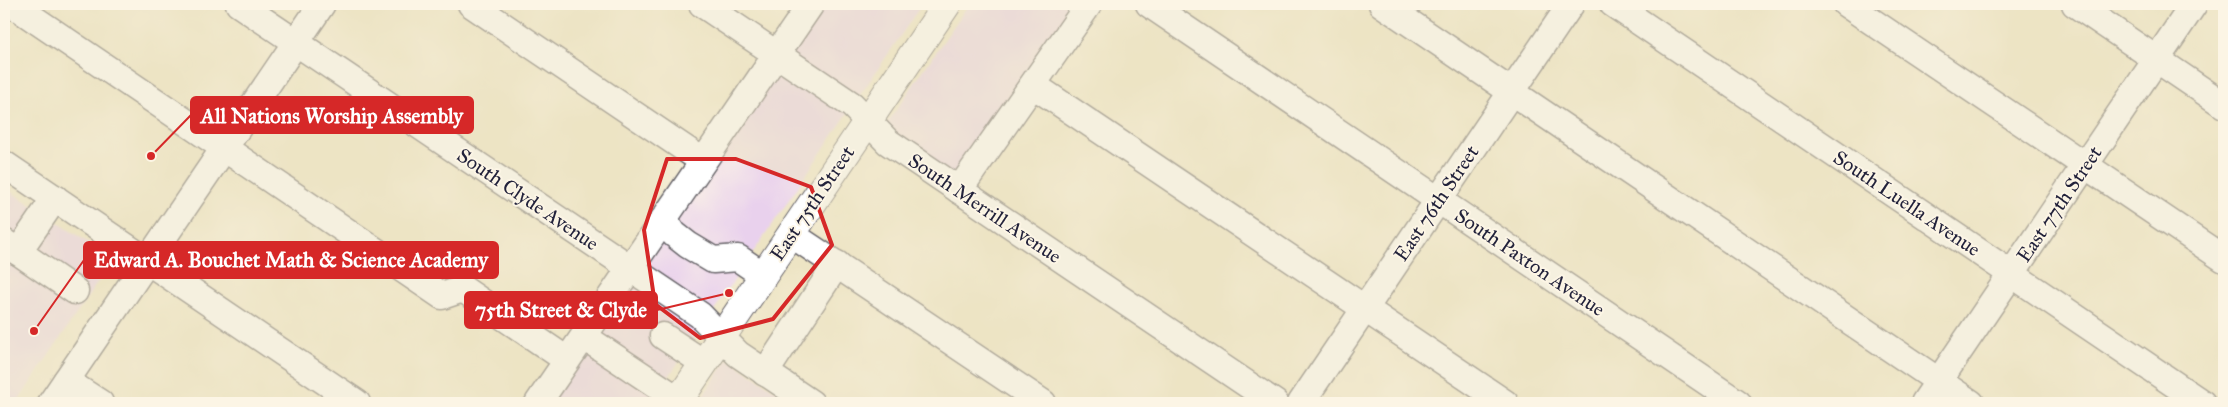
<svg xmlns="http://www.w3.org/2000/svg" width="2228" height="407" font-family="'IM FELL Great Primer',serif">
  <rect width="100%" height="100%" fill="#fcf5e5"/>
  <filter id="ink" filterUnits="userSpaceOnUse"><feTurbulence type="fractalNoise" baseFrequency=".02" numOctaves="2"/><feDisplacementMap in="SourceGraphic" scale="10" xChannelSelector="R" yChannelSelector="G"/><feConvolveMatrix kernelMatrix="1 2 1 2 8 2 1 2 1" color-interpolation-filters="sRGB"/></filter>
  <filter id="wash" filterUnits="userSpaceOnUse"><feTurbulence type="fractalNoise" baseFrequency=".0096" numOctaves="4" result="noise"/><feDisplacementMap in="SourceGraphic" scale="20" xChannelSelector="R" yChannelSelector="G"/><feGaussianBlur stdDeviation="1.12" result="paint"/><feColorMatrix in="noise" values="0 0 0 0 0 0 0 0 0 0 0 0 0 0 0 0 0 1.4 0 .05"/><feComposite in="paint" operator="in"/></filter>
  <g filter="url(#wash)">
    <rect width="100%" height="100%" fill="#ede4c4"/>
    <g fill="#e9d1ed">
      <path d="M816,4H922L651,403H538Z"/>
      <path d="M969,4H1089L964,184L883,129Z"/>
      <path d="M4,187L113,259L17,403H4Z"/>
      <path d="M728,359L794,403H698Z"/>
    </g>
  </g>
  <g filter="url(#ink)">
    <g fill="none" stroke-linecap="round" stroke-linejoin="round">
      <g stroke="#69666b" stroke-width="29">
        <g id="minor">
          <path d="M12,4L442,296L463,289L567,360"/>
          <path d="M239,4L700,315L738,354L811,403"/>
          <path d="M471,4L703,161"/>
          <path d="M702,4L852,105L888,142L1275,403"/>
          <path d="M1149,4L1738,403"/>
          <path d="M1382,4L1971,403"/>
          <path d="M1613,4L2202,403"/>
          <path d="M1846,4L2224,259"/>
          <path d="M2075,4L2224,105"/>
          <path d="M1033,85L1505,403"/>
          <path d="M4,164L357,403"/>
          <path d="M959,190L1089,4"/>
          <path d="M664,219L674,234L688,245L713,260L738,258L763,275"/>
          <path d="M791,234L1043,403"/>
          <path d="M4,242L75,291"/>
          <path d="M18,252L55,198"/>
          <path d="M663,336L704,363"/>
          <path d="M592,342L679,400"/>
          <path d="M765,373L837,264"/>
          <path d="M66,381L100,403"/>
          <path d="M51,403L322,4"/>
          <path d="M538,403L811,4"/>
          <path d="M1301,403L1571,4"/>
          <path d="M1924,403L2194,4"/>
        </g>
      </g>
      <g stroke="#69666b" stroke-width="30">
        <path id="major" d="M677,403L947,4"/>
      </g>
      <use href="#minor" stroke="#fff" stroke-width="26"/>
      <use href="#major" stroke="#fff" stroke-width="28"/>
    </g>
  </g>
  <path d="M0 0H2228V407H0ZM667,159H736L811,187L832,245L773,319L700,338L655,304L644,230Z" fill="#ede4c4" fill-opacity=".55" fill-rule="evenodd"/>
  <path fill="none" stroke="#d62828" stroke-width="4" stroke-linejoin="round" d="M667,159H736L811,187L832,245L773,319L700,338L655,304L644,230Z"/>
  <g text-anchor="middle" stroke-width="4" stroke-linejoin="round" paint-order="stroke">
    <g font-size="20" fill="#22223b" stroke="#fcf5e5">
      <text transform="translate(528 199) rotate(34)" y="7">South Clyde Avenue</text>
      <text transform="translate(812 203) rotate(-56)" y="7">East 75th Street</text>
      <text transform="translate(1436 203) rotate(-56)" y="7">East 76th Street</text>
      <text transform="translate(1907 203) rotate(34)" y="7">South Luella Avenue</text>
      <text transform="translate(2059 204) rotate(-56)" y="7">East 77th Street</text>
      <text transform="translate(985 208) rotate(34)" y="7">South Merrill Avenue</text>
      <text transform="translate(1530 262) rotate(34)" y="7">South Paxton Avenue</text>
    </g>
  </g>
  <path fill="none" stroke="#d62828" stroke-width="2" d="M151 156L191 115M34 331L84 260M729 293L657 310"/>
  <g fill="#d62828" stroke="#fcf5e5" stroke-width="2">
    <circle cx="151" cy="156" r="5"/>
    <circle cx="34" cy="331" r="5"/>
    <circle cx="729" cy="293" r="5"/>
  </g>
  <g fill="#d62828" stroke="#d62828" stroke-width="2">
    <rect x="191" y="97" width="282" height="36" rx="5"/>
    <rect x="84" y="242" width="414" height="36" rx="5"/>
    <rect x="465" y="292" width="192" height="36" rx="5"/>
  </g>
  <g font-size="21" text-anchor="middle" font-weight="bold" fill="#fff">
    <text x="332" y="123">All Nations Worship Assembly</text>
    <text x="291" y="267">Edward A. Bouchet Math &amp; Science Academy</text>
    <text x="561" y="317">75th Street &amp; Clyde</text>
  </g>
  <rect width="2228" height="407" fill="none" stroke="#fcf5e5" stroke-width="20"/>
</svg>
